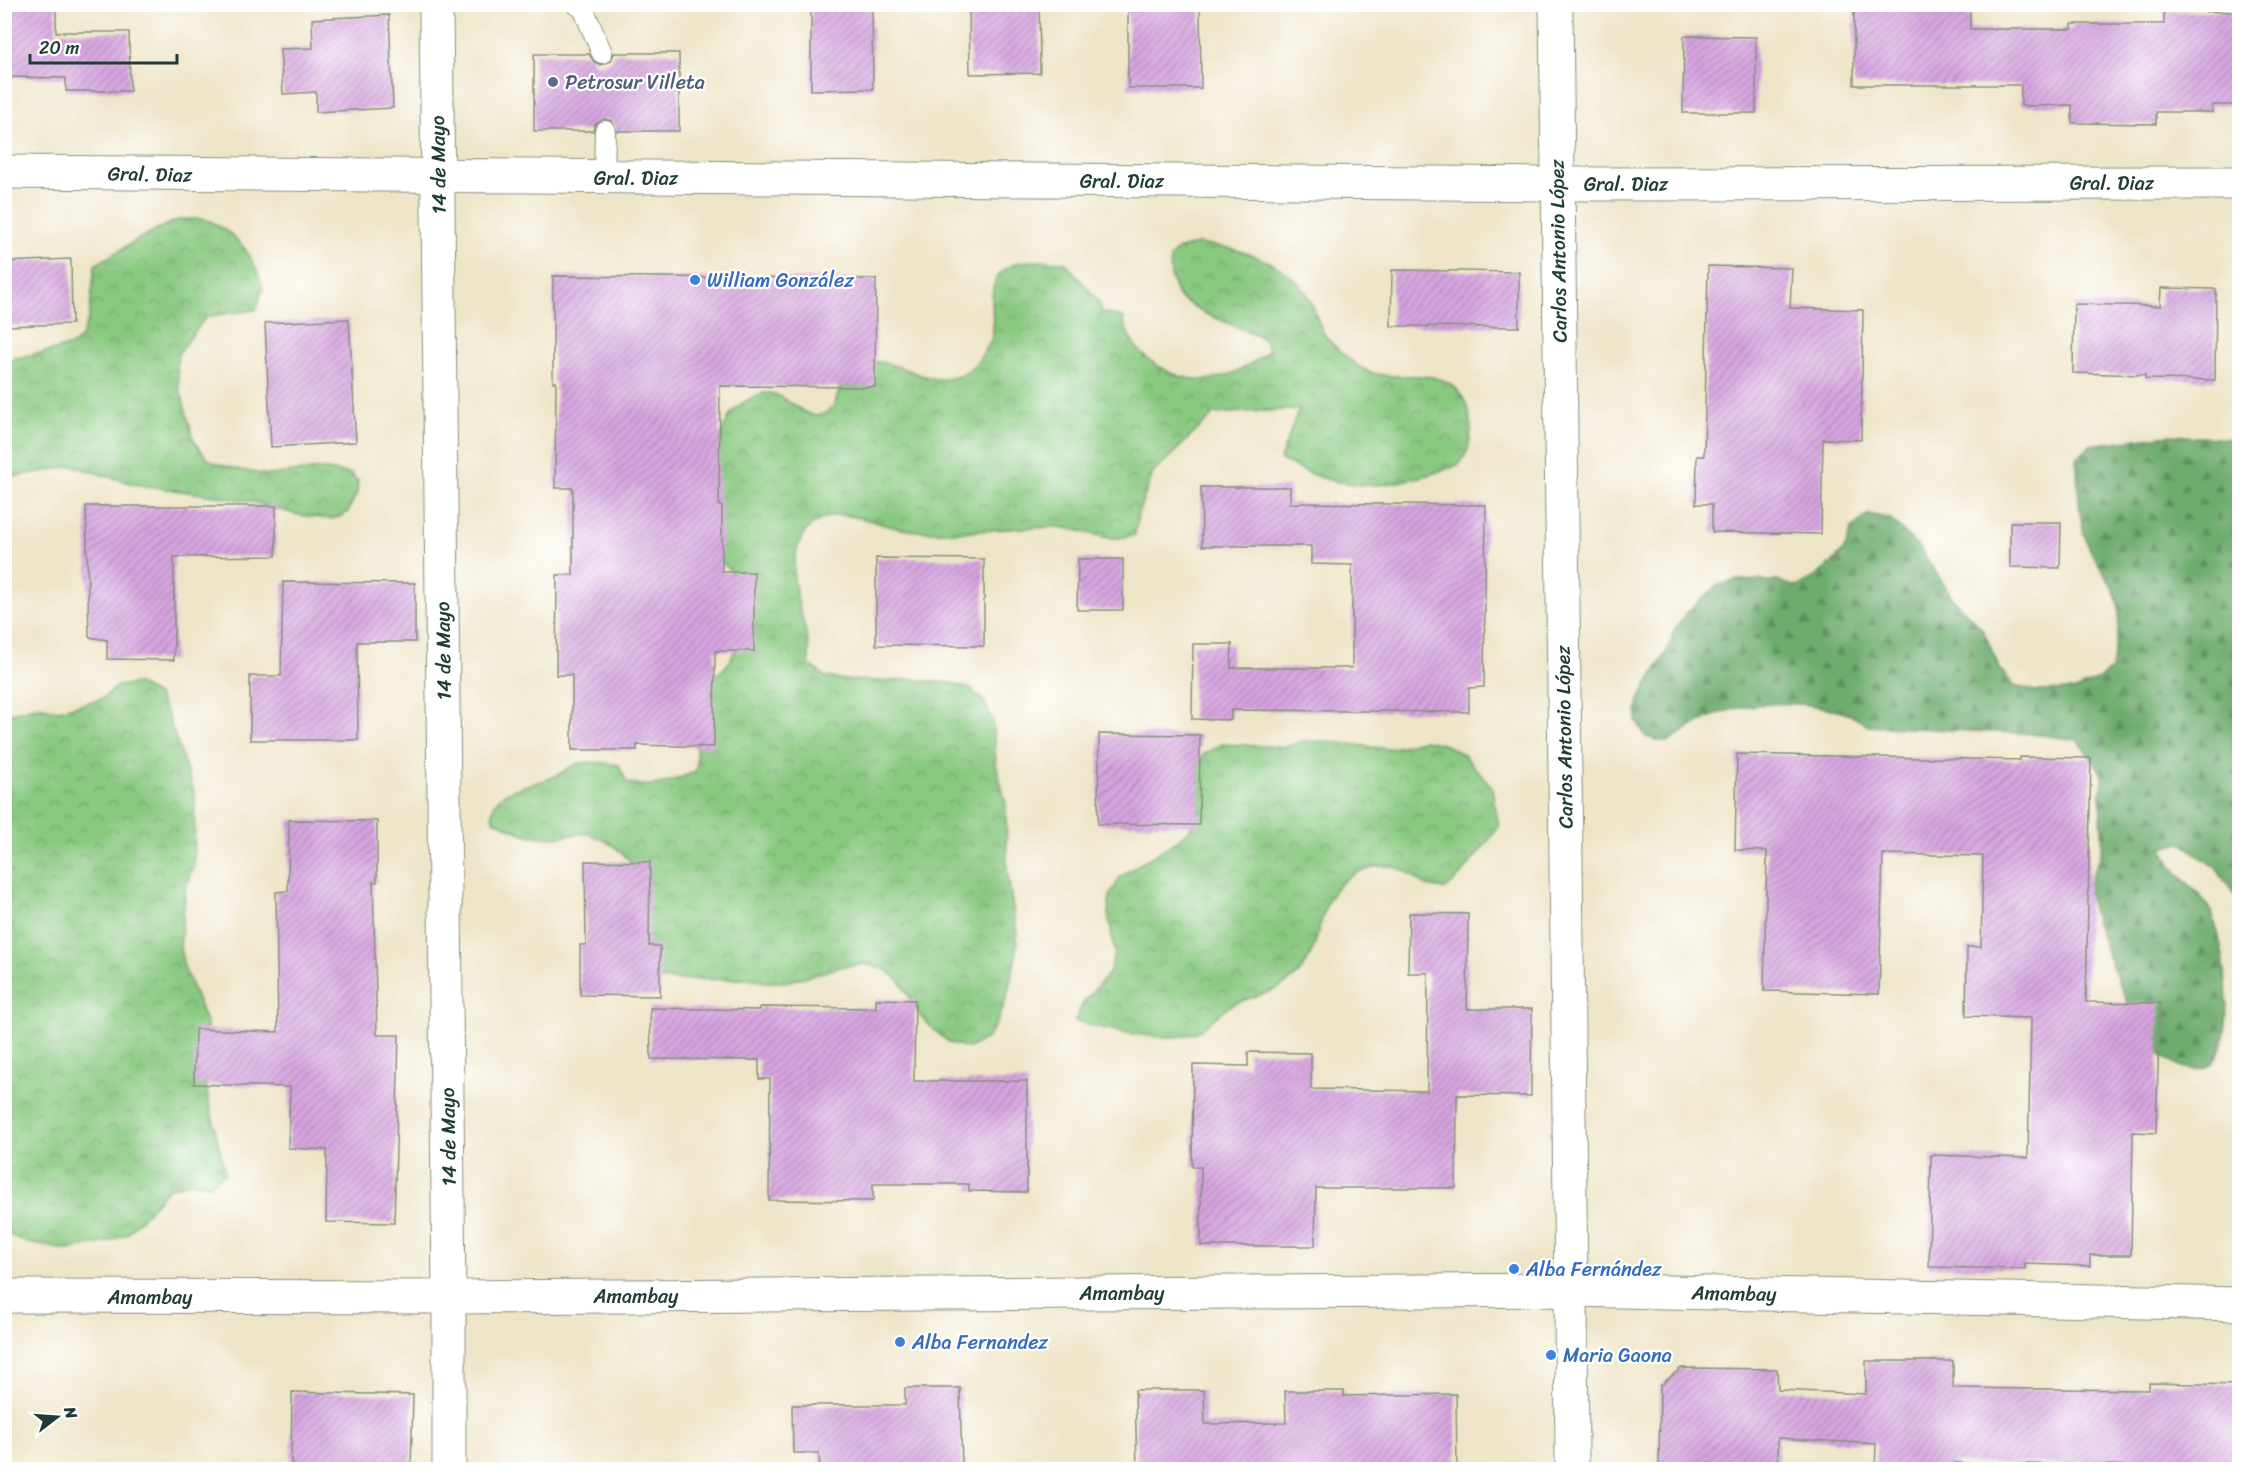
<svg xmlns="http://www.w3.org/2000/svg" width="2244" height="1474" font-family="Sriracha,sans-serif">
  <defs>
    <pattern id="forest-firs" width="22" height="20" patternUnits="userSpaceOnUse" patternTransform="scale(1.5)"><rect width="22" height="20" fill="#6eac6e"/><path d="M5 1l3.5 6h-7zM16 11l3.5 6h-7z" fill="#5a8d5b"/></pattern>
    <pattern id="park-crowns" width="20" height="18" patternUnits="userSpaceOnUse" patternTransform="scale(1.5)"><rect width="20" height="18" fill="#88c87f"/><path d="M2 6a3 3 0 1 1 6 0M12 15a3 3 0 1 1 6 0" fill="none" stroke="#6fa469"/></pattern>
    <pattern id="building-hatch" width="6" height="6" patternUnits="userSpaceOnUse" patternTransform="scale(1.5)"><rect width="6" height="6" fill="#d7a4e0"/><path d="M-1 1l2-2M0 6l6-6M5 7l2-2" fill="none" stroke="#ae87b6"/></pattern>
  </defs>
  <rect width="100%" height="100%" fill="#fff"/>
  <filter id="ink" filterUnits="userSpaceOnUse"><feTurbulence type="fractalNoise" baseFrequency=".0167" numOctaves="2"/><feDisplacementMap in="SourceGraphic" scale="12" xChannelSelector="R" yChannelSelector="G"/><feConvolveMatrix kernelMatrix="1 2 1 2 8 2 1 2 1" color-interpolation-filters="sRGB"/></filter>
  <filter id="wash" filterUnits="userSpaceOnUse"><feTurbulence type="fractalNoise" baseFrequency=".008" numOctaves="4" result="noise"/><feDisplacementMap in="SourceGraphic" scale="24" xChannelSelector="R" yChannelSelector="G"/><feGaussianBlur stdDeviation="1.35" result="paint"/><feColorMatrix in="noise" values="0 0 0 0 0 0 0 0 0 0 0 0 0 0 0 0 0 1.4 0 .05"/><feComposite in="paint" operator="in"/></filter>
  <g filter="url(#wash)">
    <rect width="100%" height="100%" fill="#eee5c8"/>
    <path fill="url(#forest-firs)" stroke="#467451" stroke-width="1.5" d="M2170,435L2232,439L2239,442V901L2216,868L2181,843L2162,848C2166,854 2168,862 2173,868C2186,884 2202,893 2211,912C2227,945 2244,1079 2191,1069C2174,1066 2160,1057 2150,1044C2133,1023 2090,918 2089,892C2089,871 2097,870 2101,854C2104,841 2102,831 2101,818C2100,809 2101,800 2101,791C2102,786 2103,778 2101,773C2097,762 2084,750 2077,740L2036,734L1868,726C1862,722 1855,717 1848,714C1806,698 1743,700 1702,721C1690,727 1678,735 1666,742L1646,737L1636,720L1639,699L1669,647L1674,630L1686,613L1717,586L1736,580L1777,581L1797,587L1815,577L1832,563L1845,548L1852,528L1869,514L1890,519L1920,548L1954,600L1983,630L2000,669L2014,686L2035,691L2076,690L2094,682L2111,670C2114,651 2120,630 2119,610C2116,584 2094,564 2086,540C2079,522 2077,478 2077,458L2090,445Z"/>
    <g fill="url(#park-crowns)" stroke="#54825a" stroke-width="1.5">
      <path d="M182,219H203L212,222L231,234L246,250L256,268L263,288L256,310L215,315L205,318L178,354L177,365L179,386L194,440L206,457L215,463L236,469L268,475L321,469L351,474L358,481L357,492L348,512L339,517L330,519L299,515L249,501L134,484L73,466L5,478V360L55,350L74,344L81,337L89,317L95,265C124,248 151,229 182,219Z"/>
      <path d="M1196,244C1235,246 1287,261 1308,296C1315,308 1317,322 1324,334C1330,344 1354,364 1365,370C1395,385 1440,362 1462,396C1474,416 1474,446 1460,464C1438,473 1391,486 1369,485C1338,485 1306,474 1280,459L1299,409L1214,414L1153,473L1138,514L1135,535C1128,536 1119,539 1112,538C1092,536 1075,527 1054,527C1005,527 957,536 909,530C886,528 854,512 833,516C819,518 807,527 801,539C784,575 801,607 808,641C809,649 809,657 809,664L826,677L846,680L889,681L909,679L951,683L971,689L985,703L993,723L996,764L1006,804L1007,869L1017,935L1016,957L1006,1000L998,1020L987,1038L969,1048L950,1043L935,1031L921,1017L900,981L885,969L865,964L845,966L786,982H766L745,979L662,980L635,970L634,865C620,850 600,832 579,834C567,835 553,839 541,837C524,836 508,827 493,820C486,789 530,786 551,778C561,774 570,765 581,763C594,761 606,763 619,765L627,783C656,789 668,782 695,772L697,763L694,719L695,689C713,678 729,670 735,649L733,579L730,570L699,542C704,517 717,425 734,410C743,402 761,389 775,394C791,400 810,425 828,411C838,405 836,392 843,383C848,376 855,370 861,363C867,363 874,361 880,362C904,364 926,384 951,378C969,374 976,366 985,350C987,347 991,342 992,338C997,315 981,280 1010,266C1025,258 1048,262 1065,262L1099,302L1102,312L1123,317C1125,325 1127,333 1131,339C1137,350 1148,360 1158,366C1197,391 1235,379 1269,350L1265,341L1257,335L1206,314L1178,297L1171,277L1170,257L1177,250Z"/>
      <path d="M138,684L157,695L167,713L195,795L194,865L186,884L180,947L184,967L207,1024L206,1088L225,1173L209,1185L190,1182L169,1188L127,1234L108,1242L67,1250L28,1243L5,1233L4,715L38,706L58,710L102,699L117,686Z"/>
      <path d="M1426,740L1446,745L1464,755L1492,787L1499,827L1461,875L1446,889C1440,888 1433,888 1428,886C1422,885 1418,879 1413,876C1401,867 1385,863 1370,868C1312,885 1329,930 1303,968C1289,989 1258,995 1236,1003C1221,1009 1213,1022 1200,1030C1173,1047 1105,1029 1075,1021L1083,1003L1109,973L1115,953L1108,914L1110,895L1121,876L1175,842L1189,830L1200,812L1194,790L1192,771L1204,754L1222,744L1283,747L1304,741H1326L1388,749Z"/>
    </g>
    <g id="blocks">
      <g fill="url(#building-hatch)">
        <path d="M4,4H56V32H129L130,91H66V78L4,77Z"/>
        <path d="M811,4H872L873,89L811,90Z"/>
        <path d="M969,4H1039L1040,73L970,74Z"/>
        <path d="M1128,4H1200L1201,88H1128Z"/>
        <path d="M1854,4H1970V29H2072V24H2164V11L2240,12V105H2212V112H2156V124L2072,123V105L2021,106V85H1854Z"/>
        <path d="M389,15L393,108L316,112V92L283,94L280,49L313,48L312,19Z"/>
        <path d="M1684,36L1756,37V113H1683Z"/>
        <path d="M614,53H679V131H617L612,121L605,119L595,124L593,131H534V54H589L594,62L601,65L611,61Z"/>
        <path d="M71,259L72,324L4,326V262Z"/>
        <path d="M1708,266L1792,268L1790,308L1863,310L1861,440L1823,439L1821,534L1712,532V504H1696L1697,456H1704Z"/>
        <path d="M1392,270L1519,272V327L1391,326Z"/>
        <path d="M553,276L876,279L875,387L720,386L719,506H722V572H754V651H715L714,747L637,745V750H572V675H556L557,575H573V488H555L556,382H553Z"/>
        <path d="M2161,288L2216,289L2215,380L2145,379V375L2073,373L2074,304L2160,306Z"/>
        <path d="M349,319L356,442L271,447L265,323Z"/>
        <path d="M1201,487H1290V503L1486,505L1484,687L1469,688V712L1231,710V720L1192,719L1193,644H1232L1231,668H1352V565L1311,564V546H1202Z"/>
        <path d="M86,506H276V556L174,557V660L107,659V640L89,637Z"/>
        <path d="M2010,522H2061L2060,568L2010,567Z"/>
        <path d="M876,558L984,559V646L876,645Z"/>
        <path d="M1078,559H1123V610H1077Z"/>
        <path d="M283,582L415,583V642H357L358,740H250V676H281Z"/>
        <path d="M1099,734L1200,735L1199,825L1098,824Z"/>
        <path d="M1737,754L2020,760V757L2091,758L2086,1002L2160,1003L2156,1133L2133,1132L2131,1255H2090V1266L2025,1264V1269L1929,1267L1931,1155L2028,1158L2031,1018L1966,1016L1967,947H1981L1983,856L1883,854L1879,994L1764,991L1767,851L1735,850Z"/>
        <path d="M289,820L377,821V882H373L377,1035H399L394,1223L326,1222L327,1150L288,1148L290,1087L194,1084L195,1029L278,1032L276,892L288,891Z"/>
        <path d="M585,861L650,862L649,946H660V996L580,995V945H586Z"/>
        <path d="M1409,913L1468,914L1467,1009H1532L1531,1096L1457,1095L1456,1188H1316L1315,1246H1201V1167H1192L1193,1065L1248,1066V1052L1311,1053V1089L1427,1091L1428,973H1408Z"/>
        <path d="M876,999L915,1000L914,1081H1027V1192L969,1191V1184H873V1201L769,1200L770,1079H759V1060L651,1059L650,1008L760,1010V1007L876,1008Z"/>
        <path d="M1866,1361H1953V1388L2149,1390V1383L2240,1385L2238,1469L2188,1466V1469L2109,1465L1955,1463V1470H1875L1876,1444L1778,1438V1470H1659L1660,1386L1681,1368L1777,1369L1778,1390L1866,1394Z"/>
        <path d="M905,1388H960L962,1470H820L819,1453H793L792,1405H905Z"/>
        <path d="M1135,1390H1204L1205,1424L1286,1423L1285,1391H1344V1396L1456,1394L1457,1470H1137Z"/>
        <path d="M292,1392L413,1395L411,1470H291Z"/>
      </g>
    </g>
  </g>
  <g filter="url(#ink)">
    <use href="#blocks" fill-opacity="0" stroke="#86917e" stroke-width="1.5"/>
    <g fill="none" stroke-linecap="round" stroke-linejoin="round">
      <g stroke="#86917e" stroke-width="22">
        <g id="lane">
          <path d="M576,4L583,8L602,53"/>
          <path d="M604,178L605,131"/>
        </g>
      </g>
      <g stroke="#86917e" stroke-width="35">
        <g id="street">
          <path d="M4,172L1557,184L2240,183"/>
          <path d="M1571,1290L1572,1470"/>
          <path d="M449,1470V1297"/>
        </g>
      </g>
      <g stroke="#86917e" stroke-width="35">
        <g id="secondary">
          <path d="M436,4L449,1297"/>
          <path d="M1556,4L1571,1290"/>
          <path d="M4,1296L449,1297L1571,1290L2240,1304"/>
        </g>
      </g>
      <use href="#lane" stroke="#fff" stroke-width="20"/>
      <use href="#street" stroke="#fff" stroke-width="33"/>
      <use href="#secondary" stroke="#fff" stroke-width="33"/>
    </g>
  </g>
  <circle fill="#5c6f8a" stroke="#fff" stroke-width="2" cx="553" cy="82" r="6"/>
  <g fill="#3f7fe0" stroke="#fff" stroke-width="2">
    <circle cx="695" cy="280" r="6"/>
    <circle cx="1514" cy="1269" r="6"/>
    <circle cx="900" cy="1342" r="6"/>
    <circle cx="1551" cy="1355" r="6"/>
  </g>
  <g text-anchor="middle" stroke-width="4.5" stroke-linejoin="round" paint-order="stroke">
    <g font-size="20" fill="#4e5e75" stroke="#fff" text-anchor="start">
      <text x="565" y="89">Petrosur Villeta</text>
    </g>
    <g font-size="20" fill="#1f3d34" stroke="#fff">
      <text transform="translate(438 165) rotate(-91)" y="7">14 de Mayo</text>
      <text transform="translate(150 174) rotate(1)" y="7">Gral. Diaz</text>
      <text x="636" y="185">Gral. Diaz</text>
      <text x="1122" y="188">Gral. Diaz</text>
      <text x="2112" y="190">Gral. Diaz</text>
      <text x="1626" y="191">Gral. Diaz</text>
      <text transform="translate(1558 251) rotate(-91)" y="7">Carlos Antonio López</text>
      <text transform="translate(443 651) rotate(-91)" y="7">14 de Mayo</text>
      <text transform="translate(1564 737) rotate(-91)" y="7">Carlos Antonio López</text>
      <text transform="translate(448 1137) rotate(-91)" y="7">14 de Mayo</text>
      <text x="1122" y="1300">Amambay</text>
      <text transform="translate(1734 1293) rotate(1)" y="7">Amambay</text>
      <text x="636" y="1303">Amambay</text>
      <text x="150" y="1304">Amambay</text>
    </g>
    <g font-size="20" fill="#366cbe" stroke="#fff" text-anchor="start">
      <text x="707" y="287">William González</text>
      <text x="1526" y="1276">Alba Fernández</text>
      <text x="912" y="1349">Alba Fernandez</text>
      <text x="1563" y="1362">Maria Gaona</text>
    </g>
  </g>
  <rect width="2244" height="1474" fill="none" stroke="#fff" stroke-width="24"/>
  <g transform="translate(57 1417) rotate(73)" stroke="#ffffff" stroke-width="4.5" paint-order="stroke">
  <path d="M0-4.5L10 22L0 15L-10 22Z" fill="#1f3d34"/>
  <text y="-9" font-size="16" font-weight="bold" text-anchor="middle" fill="#1f3d34">N</text>
  </g>
  <path d="M30 54v9h147v-9" fill="none" stroke="#1f3d34" stroke-width="3"/>
  <text x="39" y="54" font-size="18" fill="#1f3d34" stroke="#ffffff" stroke-width="4.5" paint-order="stroke">20 m</text>
</svg>
